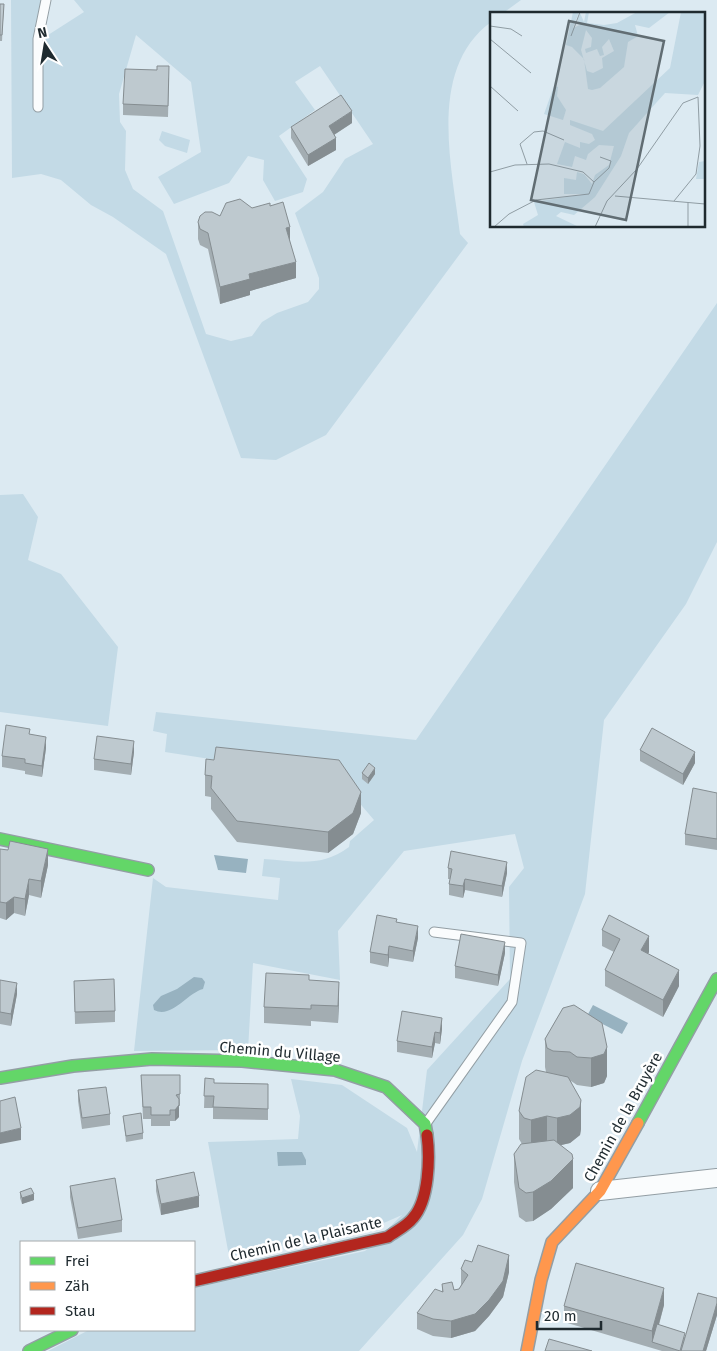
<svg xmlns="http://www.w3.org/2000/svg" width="717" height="1351" font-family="'Fira Sans',sans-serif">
  <rect width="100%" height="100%" fill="#dceaf2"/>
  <g fill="#c3dae6" fill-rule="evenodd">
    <path d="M11,0H41L34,44L84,12L74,0H521L502,14H491V22C427,69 452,167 460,234L468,243L326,435L276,460L241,458L166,254L113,217L91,205L61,180L41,174L12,178ZM136,35L191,82L201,152L158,177L174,204L229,183L248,156L264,160L263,180L275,201L303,192L307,179L279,136L315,110L295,82L320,66L373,144L345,159L323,192L295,213L319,278V289L308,302L277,313L262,322L252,336L231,341L206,334L163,211L133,189L125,170L126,131L120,122L119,94Z"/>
    <path d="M162,131L190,140L187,153L165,146L159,140Z"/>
    <path d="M717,303V542L686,604L604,720L585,894L522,1061L482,1199L463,1235L359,1351H48L89,1330H194V1288L365,1251L402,1215L370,1229L229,1256L208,1142L298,1139L300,1116L291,1079L342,1085L407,1128L417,1152L427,1070L510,979L509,887L524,868L515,834L404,851L338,931L340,980L253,963L248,1050L134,1051L153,878L166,887L278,900L280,878L262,876L264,859C296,861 321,868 349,847L350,841L374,820L339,779L165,752L167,734L153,731L156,712L416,740Z"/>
    <path d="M23,494L38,517L28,560L61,574L118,647L108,726L0,712V495Z"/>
  </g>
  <g fill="#97b2c0">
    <path d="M214,855L248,859L246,873L218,870Z"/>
    <path d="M194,977L202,978L205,982L203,989C187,993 172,1019 154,1010L153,1005L161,996L177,989Z"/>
    <path d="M593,1005L628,1023L622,1034L587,1016Z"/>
    <path d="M277,1152H302L306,1160V1165L278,1166Z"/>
  </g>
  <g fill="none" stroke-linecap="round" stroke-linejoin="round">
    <g stroke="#939ea4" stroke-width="11">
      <g id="lane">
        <path d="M38,107V39L46,0"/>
        <path d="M427,1122L512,1002L521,943L434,932"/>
      </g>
    </g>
    <g stroke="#939ea4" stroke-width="20">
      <path id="street" d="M600,1191L717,1178"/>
    </g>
    <g stroke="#939ea4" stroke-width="14">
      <g id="fast">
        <path d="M0,839L148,870"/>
        <path d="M0,1078L73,1066L152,1059L242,1061L335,1070L386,1087L425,1124L427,1135"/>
        <path d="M638,1123L717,979"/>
        <path d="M29,1351L72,1330"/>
      </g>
    </g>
    <g stroke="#939ea4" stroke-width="14">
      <path id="slow" d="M527,1351L541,1280L552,1242L600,1191L638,1123"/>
    </g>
    <g stroke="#939ea4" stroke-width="14">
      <path id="jam" d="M194,1281L388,1237C396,1231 407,1226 413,1218C429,1200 430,1158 427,1135"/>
    </g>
    <use href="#lane" stroke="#fafcfd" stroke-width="9"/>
    <use href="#street" stroke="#fafcfd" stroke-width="18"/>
    <use href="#fast" stroke="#63d668" stroke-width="11"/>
    <use href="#slow" stroke="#ff974d" stroke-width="11"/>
    <use href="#jam" stroke="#b3261e" stroke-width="11"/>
  </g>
  <g fill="#a3adb2">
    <path d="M0,4H4L2,41H0Z"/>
    <path d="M169,78L168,117L123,115V104Z"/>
    <path d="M352,123L334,135L336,150L308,166L291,138V127Z"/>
    <path d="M270,206L296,278L250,291V295L220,304L208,249L200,245L198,239V222L252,208Z"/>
    <path d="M30,734L46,748L42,777L25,774V771L2,767V756Z"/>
    <path d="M640,750L695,763L683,785L640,761Z"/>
    <path d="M134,752L131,775L94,770V759Z"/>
    <path d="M206,759L361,813L353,834L328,853L237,842L211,809V797L205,796V775Z"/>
    <path d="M362,773L375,774L368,784L362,779Z"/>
    <path d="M717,793V850L685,845V834Z"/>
    <path d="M0,849L48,865L41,898L29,895L25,916L14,913L6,920L0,918Z"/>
    <path d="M448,868L507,873L502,897L465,890L463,898L449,895V884L450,879H448Z"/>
    <path d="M397,922L418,938L413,962L389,958L388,967L370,963V952Z"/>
    <path d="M602,930L649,952L648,954L679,986L663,1017L605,986V970L614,952L602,946Z"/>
    <path d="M505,953L498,986L455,978V966Z"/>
    <path d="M0,980L17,994L11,1026L0,1024Z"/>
    <path d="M309,980L339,998L338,1023L311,1021V1026L264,1023V1007Z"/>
    <path d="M74,981L115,1011V1022L75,1024Z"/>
    <path d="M563,1008L607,1076L604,1083L591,1087L577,1085L571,1081L581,1129L580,1135L570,1143L561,1145L573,1188L551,1209L533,1221L526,1222L519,1217L514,1182V1154L522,1144L519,1139V1111L546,1072L545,1067V1039Z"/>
    <path d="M442,1029L440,1044L435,1043L432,1058L397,1052V1041Z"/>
    <path d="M141,1075H180V1106H179V1117L175,1121H170V1126H151V1119H143Z"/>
    <path d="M205,1078L214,1083L268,1084V1120L213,1119V1108H204Z"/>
    <path d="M78,1090L110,1114V1125L82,1129L78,1101Z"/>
    <path d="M123,1116L143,1133V1139L126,1142Z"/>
    <path d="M156,1180L199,1207L161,1215L156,1191Z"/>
    <path d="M70,1186L122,1220V1232L78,1239L70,1197Z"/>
    <path d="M20,1192L34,1200L22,1204L20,1198Z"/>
    <path d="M461,1269L509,1272L503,1297L489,1316L475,1331L451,1338L433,1336L417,1329V1313L442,1291V1284L454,1290L459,1289L461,1285Z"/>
    <path d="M717,1298V1315L706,1351H662L564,1322V1306L664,1305L659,1325L685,1337Z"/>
  </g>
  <g fill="#858d91">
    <path d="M352,111V123L329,138V126Z"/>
    <path d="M336,138V150L308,166V155Z"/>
    <path d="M290,227V244L286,228Z"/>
    <path d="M296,262V278L250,291V295L220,304V287L249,274Z"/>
    <path d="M46,737V748L42,777V766Z"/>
    <path d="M134,741V752L131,775V764Z"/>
    <path d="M695,752V763L683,785V774Z"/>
    <path d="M375,768V774L368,784V778Z"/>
    <path d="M361,792V813L353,834L328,853V832Z"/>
    <path d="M48,849V865L41,898V881Z"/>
    <path d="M507,862V873L502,897V886Z"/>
    <path d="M29,879V895L25,916V899Z"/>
    <path d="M465,879V890L463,898V886Z"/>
    <path d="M14,897V913L6,920V903Z"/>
    <path d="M418,926V938L413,962V951Z"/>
    <path d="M649,936V952L641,967V950Z"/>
    <path d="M505,942V953L498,986V975Z"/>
    <path d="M389,946V958L388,967V955Z"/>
    <path d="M679,970V986L663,1017V1000Z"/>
    <path d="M339,982V998L338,1023V1006Z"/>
    <path d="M17,983V994L11,1026V1014Z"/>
    <path d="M442,1018V1029L440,1044V1033Z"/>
    <path d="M435,1032V1043L432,1058V1047Z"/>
    <path d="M607,1047V1076L604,1083L591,1087V1058Z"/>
    <path d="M179,1099V1117L175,1121V1110Z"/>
    <path d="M581,1100V1129L580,1135L570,1143L557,1146V1118Z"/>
    <path d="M547,1116V1144L531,1148V1120Z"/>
    <path d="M21,1128V1140L0,1144V1133Z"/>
    <path d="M573,1159V1188L551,1209L533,1221V1192Z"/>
    <path d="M34,1194V1200L22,1204V1198Z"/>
    <path d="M199,1196V1207L161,1215V1204Z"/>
    <path d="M509,1255V1272L503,1297L489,1316L475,1331L451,1338V1321Z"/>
    <path d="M664,1288V1305L654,1342H652V1331Z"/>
    <path d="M717,1303V1315L706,1351H703Z"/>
  </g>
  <g fill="#bec9cf" stroke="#858d91">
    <path d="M0,4H4L2,35H0Z"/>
    <path d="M157,66H169L168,106L123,104L125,69L157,70Z"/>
    <path d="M341,95L352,111L329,126L336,138L308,155L291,127Z"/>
    <path d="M240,199L252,208L270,203V206L283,202L290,227L286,228L296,262L249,274L250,279L220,287L208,233L200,229L198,222L200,216L205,212H212L220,216L226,203Z"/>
    <path d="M6,725L30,729L29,734L46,737L42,766L25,763V759L2,756Z"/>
    <path d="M652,728L695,752L683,774L640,750Z"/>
    <path d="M97,736L134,741L131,764L94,759Z"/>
    <path d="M216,747L339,760L361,792L353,813L328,832L237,821L211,788L212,776L205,775L206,759L214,760Z"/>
    <path d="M369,763L375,768L368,778L362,773Z"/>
    <path d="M693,788L717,793V839L685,834Z"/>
    <path d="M10,841L48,849L41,881L29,879L25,899L14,897L6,903L0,902V849L8,850Z"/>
    <path d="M451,851L507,862L502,886L465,879L463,886L449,884L452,869L448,868Z"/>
    <path d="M377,915L397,919L396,922L418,926L413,951L389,946L388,955L370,952Z"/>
    <path d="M609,915L649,936L641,950L679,970L663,1000L605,970L620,939L602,930Z"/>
    <path d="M461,934L505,942L498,975L455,966Z"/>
    <path d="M266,973L309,975V980L339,982L338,1006L311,1005V1009L264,1007Z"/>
    <path d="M114,979L115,1011L75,1012L74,981Z"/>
    <path d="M0,980L17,983L11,1014L0,1012Z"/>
    <path d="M574,1005L602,1023L607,1047L604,1054L591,1058L577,1057L570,1052L553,1051L547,1048L545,1039L563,1008Z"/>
    <path d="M402,1011L442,1018L440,1033L435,1032L432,1047L397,1041Z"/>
    <path d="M536,1070L568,1077L581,1100L580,1107L570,1115L557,1118L547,1116L531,1120L524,1118L519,1111L526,1077Z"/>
    <path d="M141,1075H180V1094L176,1095L179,1099V1105L175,1110H170V1115H151V1107H143Z"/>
    <path d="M205,1078L214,1079V1083L268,1084V1109L213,1107L214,1096H204Z"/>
    <path d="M106,1087L110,1114L82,1118L78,1090Z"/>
    <path d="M15,1097L21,1128L0,1133V1101Z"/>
    <path d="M141,1113L143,1133L126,1136L123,1116Z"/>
    <path d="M554,1140L572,1154L573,1159L551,1181L533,1192L526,1193L519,1188L514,1154L521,1144Z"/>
    <path d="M194,1172L199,1196L161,1204L156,1180Z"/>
    <path d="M115,1178L122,1220L78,1228L70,1186Z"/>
    <path d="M31,1188L34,1194L22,1198L20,1192Z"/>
    <path d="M478,1245L509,1255L503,1281L489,1300L475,1314L451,1321L433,1319L417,1313L435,1289L443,1292L442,1284L452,1282L454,1290L459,1289L468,1275L461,1269L465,1260L472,1262Z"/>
    <path d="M576,1263L664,1288L652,1331L564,1306Z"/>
    <path d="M698,1293L717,1298V1303L703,1351H681Z"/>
    <path d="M657,1324L685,1333L680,1351L652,1342Z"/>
    <path d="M549,1339L592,1351H545Z"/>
  </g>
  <g text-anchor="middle" stroke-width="5" stroke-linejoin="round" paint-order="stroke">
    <g font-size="15" fill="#1f2a2f" stroke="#fff">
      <text transform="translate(280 1052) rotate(5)" y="5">Chemin du Village</text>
      <text transform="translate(623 1117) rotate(-61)" y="5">Chemin de la Bruyère</text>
      <text transform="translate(306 1239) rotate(-13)" y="5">Chemin de la Plaisante</text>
    </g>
  </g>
  <g transform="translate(490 12)">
    <rect width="215" height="215" fill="#dceaf2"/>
    <path d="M83,0H89L83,16L90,13L87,7L90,1L94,10L96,0H99L97,11L114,13L127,11L147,0H180L159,16L145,13L148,24L138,30L134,55L110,76L102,78L98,77L94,47L82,35L76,33ZM96,18L102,26L101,35L95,37L96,41L107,37L110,44L114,43L112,35L119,27L124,39L112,46L113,56L103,61L97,59L91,38ZM191,0H215V69L208,83L175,81L139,121L131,144L105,185L84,203L71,200L66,204L89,215H34L33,212L48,203L44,190L97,182H74V166L86,168L87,160L94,162L102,172L105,163L119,153L124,134L109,133L98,142L96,148L85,144L82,155L67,152L75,130L90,136V130L99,132L105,128L102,122L80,113V108L113,119L180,56ZM64,74L68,75L67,84L76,98L73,108L54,102ZM215,149V167H206L209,150Z" fill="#c3dae6" fill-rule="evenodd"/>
    <path fill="none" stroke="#909da4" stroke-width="1" d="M0,14L21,17L32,24M81,24L90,0M0,27L41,61M0,74L28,99M37,152L30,132L44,120L53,119L74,128M0,160L25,153L59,152L93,160L104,170M104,170L119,156L121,149L110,145M125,184L215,192M184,189L206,162L210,134L208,85M198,190V215M4,215L19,202L46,188L99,182L104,170M105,215L117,189L147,157L193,91L208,85"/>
    <path fill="#616d73" fill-opacity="0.15" stroke="#616d73" stroke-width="2.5" d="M79,9L174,29L136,208L41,188Z"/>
    <rect width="215" height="215" fill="none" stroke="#1f2a2f" stroke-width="2.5"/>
  </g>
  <rect x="20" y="1241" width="175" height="90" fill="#ffffff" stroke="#a5aaac"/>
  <rect x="30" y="1257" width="25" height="8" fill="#63d668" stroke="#a5aaac"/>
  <text x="65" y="1266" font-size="15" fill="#1f2a2f">Frei</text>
  <rect x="30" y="1282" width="25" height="8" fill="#ff974d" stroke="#a5aaac"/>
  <text x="65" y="1291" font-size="15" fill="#1f2a2f">Zäh</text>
  <rect x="30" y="1307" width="25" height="8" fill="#b3261e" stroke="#a5aaac"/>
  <text x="65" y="1316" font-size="15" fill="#1f2a2f">Stau</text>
  <g transform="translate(45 45) rotate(348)" stroke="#ffffff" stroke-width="4" paint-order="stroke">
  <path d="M0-4L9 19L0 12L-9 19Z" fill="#1f2a2f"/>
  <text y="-8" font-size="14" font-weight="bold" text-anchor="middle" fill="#1f2a2f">N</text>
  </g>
  <path d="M537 1321v8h64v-8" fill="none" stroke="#1f2a2f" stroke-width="2.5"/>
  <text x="544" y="1321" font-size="15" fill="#1f2a2f" stroke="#ffffff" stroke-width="4" paint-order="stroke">20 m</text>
</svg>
